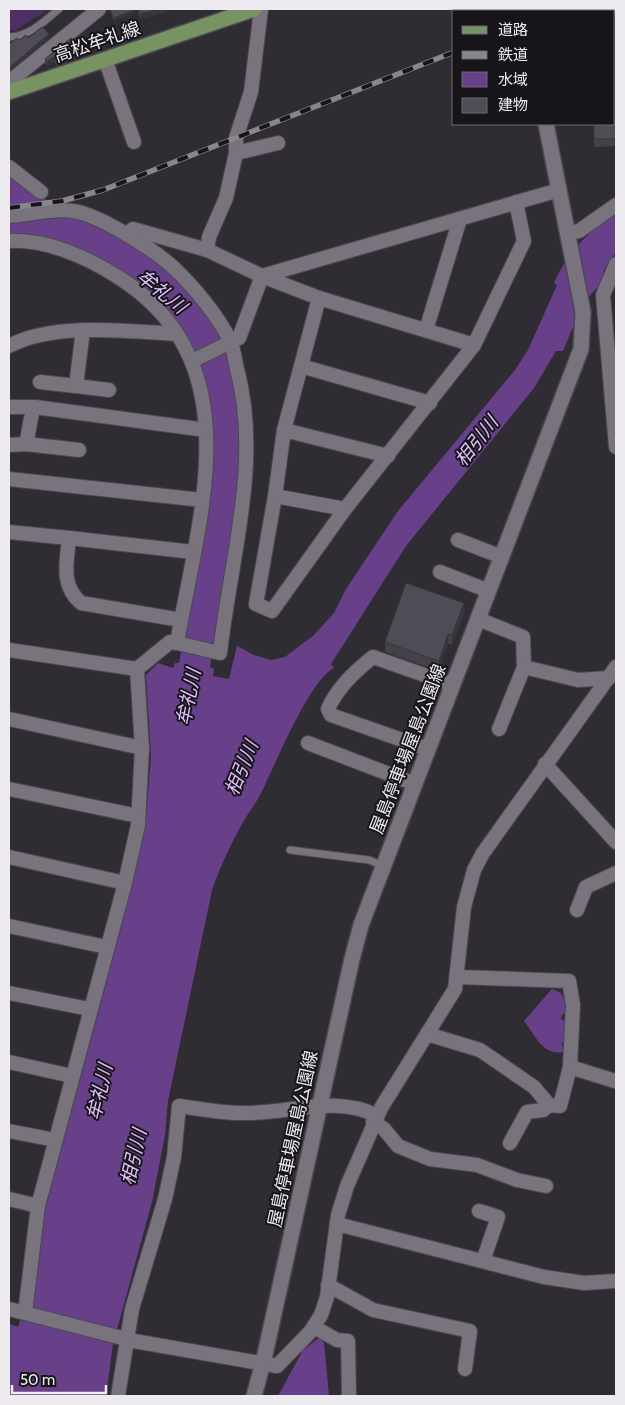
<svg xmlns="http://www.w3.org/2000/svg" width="625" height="1405" font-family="Cabin,'Noto Sans JP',sans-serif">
  <rect width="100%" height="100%" fill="#302c34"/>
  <path fill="#4d2f66" d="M9,9H49L14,31L9,29Z"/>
  <g fill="#684089">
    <path d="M9,173L41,197L74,215L120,235L177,278L214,324L231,362L238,389L243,461L210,667L214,669L213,676L229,679L237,646L254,655L271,660L285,657L314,635L334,613L346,589L398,511L515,370L528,350L557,285L554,283C566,254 590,230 616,212V252L604,270L601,284L591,294L573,327L563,351H556L534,388L406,546L331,664L334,668C309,680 274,768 260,795C255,805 247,814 242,824C230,845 220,867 212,890L168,1101L165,1135L152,1202L113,1344L106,1396H9V1324L18,1327L21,1318H27L46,1206L125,913L146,818L151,756L146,675L158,663L173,668L175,663H179L212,486C219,416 207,351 156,300C144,288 130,275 114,268C104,263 92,261 82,258C57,251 33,243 9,236Z"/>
    <path d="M552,989L561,993L566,1003V1013L562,1015L561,1019L566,1021V1042L561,1043L565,1052C542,1056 536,1036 524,1021Z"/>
    <path d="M320,1337L324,1343L329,1396H278L303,1350Z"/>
  </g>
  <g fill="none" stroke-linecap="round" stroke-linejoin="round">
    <g stroke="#4b484f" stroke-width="9">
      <g id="service">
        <path d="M9,37C28,37 45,21 59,9"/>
        <path d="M290,850L369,860L383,866"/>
      </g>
    </g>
    <g stroke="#4b484f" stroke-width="16">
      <g id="minor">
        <path d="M603,11L609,9"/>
        <path d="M105,59L134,142"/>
        <path d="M9,82L99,9"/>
        <path d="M236,153V138L251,92L261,9"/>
        <path d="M9,167L41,192"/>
        <path d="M9,216C26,215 57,208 73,211C100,215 153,249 174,268C194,287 220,318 231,343C234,351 235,361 237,369C262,462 230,560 220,653L177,643"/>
        <path d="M567,233L579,231L616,205"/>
        <path d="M127,235L133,229L207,250L262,276L319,298L284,430L275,496L256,604L272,611L345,509L474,345L524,241L516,202"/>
        <path d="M9,241C46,239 87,257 118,277C253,362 199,514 177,643L170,642L137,669L142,748L138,825L125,883L38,1206L25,1313"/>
        <path d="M207,250L209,237L226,198L236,153L278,143"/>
        <path d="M616,264L603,295L616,447"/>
        <path d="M319,298L474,345"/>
        <path d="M83,330L76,386L109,390"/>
        <path d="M426,330L460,219"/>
        <path d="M9,346C52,322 129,331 177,334"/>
        <path d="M192,361L239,338L262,276L559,190"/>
        <path d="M301,366L430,403"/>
        <path d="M40,382L76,386"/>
        <path d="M9,407H35L206,430"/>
        <path d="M284,430L388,456"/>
        <path d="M26,444C29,435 30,413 35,407"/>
        <path d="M9,445L26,444L79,450"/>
        <path d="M9,479L202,500"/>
        <path d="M275,496L345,509"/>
        <path d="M9,532L69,538C67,562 60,585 81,603L181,620"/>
        <path d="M69,538L193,552"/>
        <path d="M458,540L502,557"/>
        <path d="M440,572L489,591"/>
        <path d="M478,619L523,637L524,667L578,680L609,678"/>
        <path d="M9,650L137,669"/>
        <path d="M9,719L142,748"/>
        <path d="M499,729L524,667"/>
        <path d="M308,743L415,784"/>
        <path d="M428,749L331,715L328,709C337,688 355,671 373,657L453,685"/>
        <path d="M545,764L616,842"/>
        <path d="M9,789L138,816"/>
        <path d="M9,857L125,883"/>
        <path d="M577,910L586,887L616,873"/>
        <path d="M9,926L106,947"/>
        <path d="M458,977L569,981L573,1005L570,1067L615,1081"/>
        <path d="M9,993L89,1009"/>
        <path d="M427,1034L480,1050L534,1087L549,1105L560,1106L570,1067"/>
        <path d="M9,1062L72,1076"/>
        <path d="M373,1122L384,1129L398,1146L430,1159L477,1165L517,1180L546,1186"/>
        <path d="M9,1131L55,1140"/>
        <path d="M510,1143L527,1112L543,1110L549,1105"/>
        <path d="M9,1199L38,1206"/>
        <path d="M479,1211L498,1217L483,1261"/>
        <path d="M337,1224L544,1277L584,1283L616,1281"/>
        <path d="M328,1285L373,1310L470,1331L465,1369"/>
        <path d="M9,1309L134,1341L277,1366L310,1332L321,1315L327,1297L338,1215L347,1186L381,1108L455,989L464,907L474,870L483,853L616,667"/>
        <path d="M314,1327L337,1340L348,1341L349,1396"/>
        <path d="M118,1396L132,1309L165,1199L174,1157L179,1106C202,1109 225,1114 248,1113C289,1113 338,1095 377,1116"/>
      </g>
    </g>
    <g stroke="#4b484f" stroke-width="18">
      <g id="secondary">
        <path d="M523,9V11"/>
        <path d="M254,1396L264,1359L352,959L361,925L581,349L583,312L546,124"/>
      </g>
    </g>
    <g stroke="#4b484f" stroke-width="18">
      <path id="primary" d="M9,92L254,9"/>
    </g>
    <use href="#service" stroke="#78737d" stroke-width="7"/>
    <use href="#minor" stroke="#78737d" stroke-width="14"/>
    <use href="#secondary" stroke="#78737d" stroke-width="15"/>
    <use href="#primary" stroke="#779364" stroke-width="15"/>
    <g stroke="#89868c" stroke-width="5.5">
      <g id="rail">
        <path d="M557,11L564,9"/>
        <path d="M9,208L62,201L103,190L454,52"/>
      </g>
    </g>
    <use href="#rail" stroke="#171519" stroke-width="4" stroke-dasharray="11" stroke-linecap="butt"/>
  </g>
  <g fill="#454149">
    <path d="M137,9H167V12L140,19Z"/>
    <path d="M71,38L80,57L57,66L54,62L47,66L45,64V59Z"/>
    <path d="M616,119V146L594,147V124Z"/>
    <path d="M464,613L452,645L448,644L439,671L385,652V642Z"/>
  </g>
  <g fill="#38353c">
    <path d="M159,9H167V12L140,19V14Z"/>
    <path d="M135,10V13L113,21V18Z"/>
    <path d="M49,34V39L9,72V68Z"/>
    <path d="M80,52V57L57,66V61Z"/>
    <path d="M54,57V62L47,66V61Z"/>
    <path d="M464,603V613L452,645V635Z"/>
    <path d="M448,634V644L439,671V661Z"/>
  </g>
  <g fill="#504c55" stroke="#38353c">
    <path d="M110,9H134L135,10L113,18Z"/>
    <path d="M138,9H159L140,14Z"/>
    <path d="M42,27L49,34L9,68V44L17,38L19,40L26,35L28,38Z"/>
    <path d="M71,38L80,52L57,61L54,57L47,61L45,59Z"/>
    <path d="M614,119H616V139H594V124H614Z"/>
    <path d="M406,583L464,603L452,635L448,634L439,661L385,642Z"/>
  </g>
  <g text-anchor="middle" stroke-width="4" stroke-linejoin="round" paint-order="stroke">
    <g font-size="18" fill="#edebf0" stroke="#171519">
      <text transform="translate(97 42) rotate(-19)" y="6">高松牟礼線</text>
      <text transform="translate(408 749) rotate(-69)" y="6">屋島停車場屋島公園線</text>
      <text transform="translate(293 1139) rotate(-78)" y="6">屋島停車場屋島公園線</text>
    </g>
    <g font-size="19" font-style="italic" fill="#e0c1fe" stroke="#171519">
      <text transform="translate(162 291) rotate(39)" y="7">牟礼川</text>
      <text transform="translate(476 441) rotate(-52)" y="7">相引川</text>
      <text transform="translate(188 697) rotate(-79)" y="7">牟礼川</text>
      <text transform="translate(241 768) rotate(-68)" y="7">相引川</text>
      <text transform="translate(99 1092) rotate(-77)" y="7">牟礼川</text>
      <text transform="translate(133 1157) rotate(-77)" y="7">相引川</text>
    </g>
  </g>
  <rect width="625" height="1405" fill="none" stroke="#edebf0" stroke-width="20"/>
  <rect x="452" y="10" width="162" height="115" fill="#171519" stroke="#6d6b6f"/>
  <rect x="462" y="26" width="25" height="8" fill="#779364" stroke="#6d6b6f"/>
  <text x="498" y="35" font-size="15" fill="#edebf0">道路</text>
  <rect x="462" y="51" width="25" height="8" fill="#89868c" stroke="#6d6b6f"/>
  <text x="498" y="60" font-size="15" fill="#edebf0">鉄道</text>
  <rect x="462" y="72" width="25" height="15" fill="#684089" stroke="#6d6b6f"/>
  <text x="498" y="85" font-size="15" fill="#edebf0">水域</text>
  <rect x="462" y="98" width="25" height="15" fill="#504c55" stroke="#6d6b6f"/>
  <text x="498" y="110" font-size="15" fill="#edebf0">建物</text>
  <path d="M12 1385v8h94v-8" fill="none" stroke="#edebf0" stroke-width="2.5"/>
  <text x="20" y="1385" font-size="15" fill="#edebf0" stroke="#171519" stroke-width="4" paint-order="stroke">50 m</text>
</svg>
